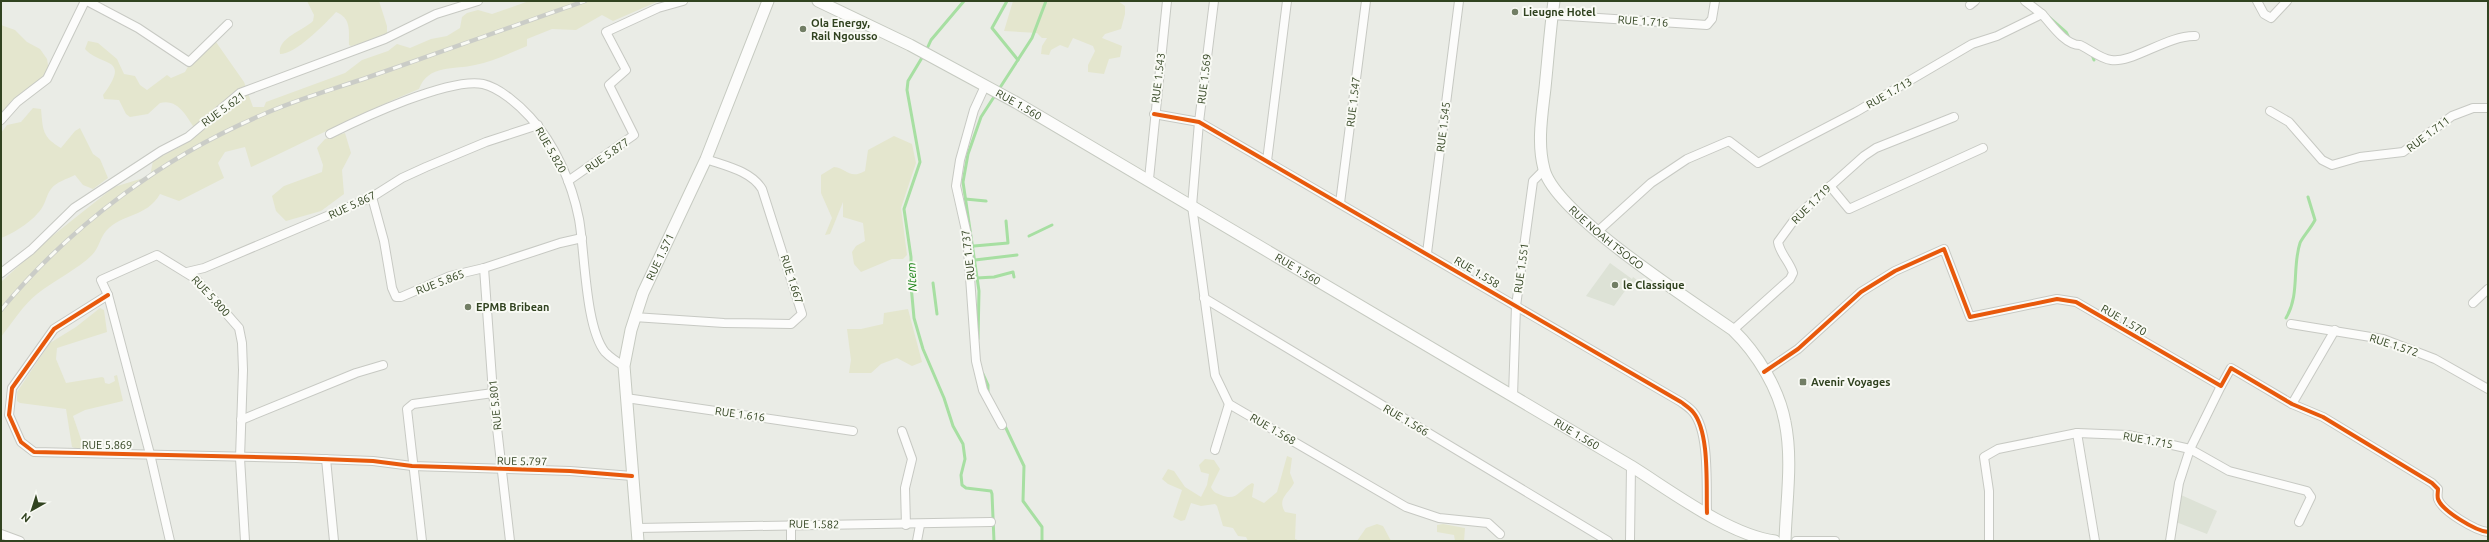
<svg xmlns="http://www.w3.org/2000/svg" width="2489" height="542" font-family="Ubuntu,sans-serif">
  <rect width="100%" height="100%" fill="#eaece6"/>
  <g fill="#dde2d6">
    <path d="M1610,263L1632,279L1633,277L1638,281L1632,291L1627,288L1614,306L1586,296Z"/>
    <path d="M2181,495L2217,511L2207,534L2176,522Z"/>
  </g>
  <g fill="#e4e6ce">
    <path d="M307,1H379L387,26V33L381,38L351,46L349,45C349,30 351,18 336,12C325,24 296,54 280,54C277,38 304,30 313,21L314,15Z"/>
    <path d="M529,1H659L613,21L602,15L576,30L552,29L527,39V46C510,53 492,62 475,65C455,70 428,64 419,89C362,112 308,141 251,167L245,147L225,152L218,163L224,178L179,201L160,194C146,218 122,213 106,231C100,238 99,248 92,255C78,269 53,281 37,294C23,305 12,323 1,337V282L46,241L114,187L150,176L153,161L183,145L195,129C187,117 178,98 160,103L148,114L130,117L126,114L119,100L104,99L103,95C132,56 101,67 85,49L88,41L98,43L117,59L124,74L135,76L140,85L147,90L167,75L171,78L185,72L190,63L216,42L244,82L253,107H264L266,102L345,73L362,60L388,51L397,44L410,48L431,39L447,36L460,28L462,17L467,13L478,10L492,14Z"/>
    <path d="M1013,1H1118L1125,6V14L1121,29L1105,34L1102,38L1122,46L1120,57L1109,59L1104,74L1088,72V65L1095,51L1093,46L1073,38L1068,48L1060,45L1051,50L1049,55L1041,54L1042,46L1047,38H1042L1037,33L1004,31Z"/>
    <path d="M1,25L15,30L27,42L40,49L47,59L49,71L37,85L18,96L1,115Z"/>
    <path d="M33,108L41,109C43,130 42,137 61,148L75,131L80,128L93,154L100,159L108,178L93,189L83,185L75,175C67,179 56,182 51,189C47,194 46,201 43,206C36,219 15,233 1,238V133L7,125L21,122Z"/>
    <path d="M345,133L351,153L342,170L344,194L321,211L286,221L276,211L272,196L284,186L322,172L323,165L317,148L325,139Z"/>
    <path d="M894,136L912,144L916,163L901,208L907,255L903,259H892L861,272L854,264L852,252L856,246L865,241L863,223L843,217V202L830,234L825,235L832,218L821,193V175L834,167C847,168 849,180 865,171L868,150Z"/>
    <path d="M100,308L104,310L107,332L57,348L56,359L66,383L102,377L104,378L105,383L109,384L115,381L114,376L117,375L123,401L85,410L73,416L83,445L87,450L83,451L72,447L66,409L20,403L17,401V392L50,343L76,327Z"/>
    <path d="M908,309L922,362L912,366L897,358L881,364L871,373H849L851,360L847,329H861L883,324L884,313Z"/>
    <path d="M1287,456L1292,458L1290,473L1294,483C1288,494 1277,499 1285,512L1296,514L1295,539L1300,541H1248L1246,537L1238,536L1233,528L1223,526L1217,506L1215,504L1201,506L1191,503L1185,520L1181,521L1173,517L1182,490L1168,484L1162,479L1168,469L1174,471L1185,487L1201,497L1207,485L1209,474L1201,472L1199,465L1205,459L1214,460L1220,469L1211,487C1213,492 1216,493 1221,495C1237,502 1239,490 1252,483L1254,484L1252,497L1264,503L1277,492Z"/>
    <path d="M1377,524L1383,526L1391,541H1357L1366,528Z"/>
    <path d="M1443,524L1465,528L1464,541H1455L1454,535L1437,532V525Z"/>
  </g>
  <g fill="none" stroke-linecap="round" stroke-linejoin="round">
    <g stroke="#a7dfa2" stroke-width="3">
      <path d="M1007,1L992,28L1018,60"/>
      <path d="M2032,2L2066,32L2070,40"/>
      <path d="M926,51L931,40L964,1"/>
      <path d="M2091,52L2094,60"/>
      <path d="M923,56L908,81L907,90L920,162L904,209L911,257V285L914,318L923,349L944,398L953,426L963,444L965,459L961,475L962,485L966,488L991,491L992,494L994,541"/>
      <path d="M965,199L986,201"/>
      <path d="M1029,236L1052,225"/>
      <path d="M974,246L1008,243L1006,221"/>
      <path d="M975,260L1017,255"/>
      <path d="M977,278L994,277L1013,272L1014,277"/>
      <path d="M933,283L937,314"/>
      <path d="M2286,318C2300,295 2292,267 2300,243C2302,238 2311,228 2315,220L2308,197"/>
      <path d="M978,339L979,291L963,182L968,154L981,117L1032,38L1046,1"/>
      <path d="M983,374L988,385V393"/>
      <path d="M1004,424L1024,466L1023,501L1042,527V541"/>
    </g>
    <g stroke="#c7c9c3" stroke-width="10">
      <g id="street">
        <path d="M87,1L138,28L189,62L228,24"/>
        <path d="M1214,1L1199,122L1192,206L1215,375L1229,404L1406,507L1439,518L1488,523L1500,534"/>
        <path d="M2025,1L2042,14"/>
        <path d="M2257,1L2264,14L2271,18L2287,1"/>
        <path d="M1970,5L1975,1"/>
        <path d="M1552,15L1707,25L1712,19L1715,1"/>
        <path d="M985,86L974,110L960,160L956,186L967,235L976,361L983,390L1002,425"/>
        <path d="M2270,111L2289,122L2322,160L2332,165L2360,157L2403,152L2452,116L2473,108H2488"/>
        <path d="M1154,114L1199,122L1681,402C1685,405 1690,408 1693,412C1710,432 1706,487 1707,513"/>
        <path d="M1,120L17,102L47,79L85,1"/>
        <path d="M330,134C362,118 450,77 483,84C500,88 519,105 530,117C555,144 572,183 579,219C585,252 585,327 605,352C611,358 617,362 624,366"/>
        <path d="M1267,161L1287,1"/>
        <path d="M1149,179L1167,1"/>
        <path d="M568,181L634,135L609,85L626,70L606,32L658,8L683,1"/>
        <path d="M1830,186L1849,209L1983,148"/>
        <path d="M372,197L384,241L392,288L396,297H401L450,276L484,268L560,243L582,238"/>
        <path d="M1340,203L1366,1"/>
        <path d="M1597,232L1651,183L1687,159L1729,141L1758,163L1856,112L1972,44L1997,36L2042,14C2051,24 2065,45 2080,45C2089,49 2101,59 2111,60C2131,64 2168,35 2195,36"/>
        <path d="M1427,253L1459,1"/>
        <path d="M484,268L493,393L510,541"/>
        <path d="M187,272L204,268L372,197L402,178L426,167L486,142L538,125"/>
        <path d="M1,273L31,250L74,208L161,151L188,137L240,93L385,39L436,14L478,1"/>
        <path d="M108,295L54,329L12,388L9,415L21,442L34,452L296,458L373,461L412,466L570,471L632,476"/>
        <path d="M1204,298L1608,541"/>
        <path d="M2473,303L2488,289"/>
        <path d="M634,317L724,323L791,324L802,314L762,189C751,171 726,166 706,159"/>
        <path d="M2291,324L2383,339L2435,359L2488,389"/>
        <path d="M1733,330L1790,279L1793,273C1790,262 1780,254 1778,242L1797,216L1864,156L1876,148L1954,117"/>
        <path d="M1764,372L1798,349L1861,292L1895,271L1944,249L1970,317L2057,299L2076,302L2221,386L2231,368L2292,404L2323,417L2432,483L2438,489C2438,492 2437,496 2438,499C2442,511 2476,531 2488,532"/>
        <path d="M1513,396L1516,306L1533,181L1544,170"/>
        <path d="M626,398L853,431"/>
        <path d="M2292,404L2335,330"/>
        <path d="M241,420L356,373L383,365"/>
        <path d="M902,431L912,459L905,488L906,525"/>
        <path d="M2077,433L2095,541"/>
        <path d="M1215,450L1229,404"/>
        <path d="M326,459L334,541"/>
        <path d="M637,528L991,522"/>
        <path d="M1,534L20,541"/>
        <path d="M170,541L150,454L108,295L101,280L157,255L196,279L239,328L242,343L243,370L240,458L245,541"/>
        <path d="M422,541L407,409L413,404L493,393"/>
        <path d="M791,541V524"/>
        <path d="M917,541L920,525"/>
        <path d="M1630,541L1631,466"/>
        <path d="M1796,541H1835"/>
        <path d="M1989,541V491L1984,457L1998,449L2077,433L2128,435L2190,449L2229,471L2307,491L2311,497L2299,522"/>
        <path d="M2170,541L2179,483L2190,449L2221,386"/>
      </g>
    </g>
    <g stroke="#c6cac1" stroke-width="13">
      <g id="secondary">
        <path id="s1" d="M818,1L910,45L1017,103L1631,466C1671,491 1729,535 1775,541"/>
        <path id="s2" d="M1554,1C1550,30 1548,59 1545,88C1542,115 1537,143 1544,169C1555,214 1692,301 1733,330C1757,353 1779,389 1785,422C1793,460 1786,503 1785,541"/>
        <path id="s3" d="M638,541L624,366L631,330L643,293L706,159L768,1"/>
      </g>
    </g>
    <use href="#street" stroke="#fcfcfb" stroke-width="8"/>
    <use href="#secondary" stroke="#fcfcfb" stroke-width="11"/>
    <g stroke="#caccc7" stroke-width="4.5">
      <path id="rail" d="M1,310C70,226 164,156 264,114C298,99 334,89 369,77C441,52 513,26 585,1"/>
    </g>
    <use href="#rail" stroke="#f9faf5" stroke-width="3" stroke-dasharray="9" stroke-linecap="butt"/>
    <g stroke="#f9faf5" stroke-width="6">
      <g id="cycleway">
        <path d="M1154,114L1199,122L1681,402C1685,405 1690,408 1693,412C1710,432 1706,487 1707,513"/>
        <path d="M108,295L54,329L12,388L9,415L21,442L34,452L296,458L373,461L412,466L570,471L632,476"/>
        <path d="M1764,372L1798,349L1861,292L1895,271L1944,249L1970,317L2057,299L2076,302L2221,386L2231,368L2292,404L2323,417L2432,483L2438,489C2438,492 2437,496 2438,499C2442,511 2476,531 2488,532"/>
      </g>
    </g>
    <use href="#cycleway" stroke="#e8590c" stroke-width="4"/>
  </g>
  <g fill="#727e65" stroke="#f9faf5" stroke-width="1.5">
    <circle cx="1515" cy="12" r="4"/>
    <circle cx="803" cy="29" r="4"/>
    <circle cx="1615" cy="285" r="4"/>
    <circle cx="468" cy="307" r="4"/>
    <rect x="1799" y="378" width="8" height="8" rx="2"/>
  </g>
  <g text-anchor="middle" stroke-width="4" stroke-linejoin="round" paint-order="stroke">
    <g font-size="11" font-weight="bold" fill="#314320" stroke="#f9faf5" text-anchor="start">
      <text x="1523" y="16">Lieugne Hotel</text>
      <text x="811" y="27">Ola Energy,<tspan x="811" dy="13">Rail Ngousso</tspan></text>
      <text x="1623" y="289">le Classique</text>
      <text x="476" y="311">EPMB Bribean</text>
      <text x="1811" y="386">Avenir Voyages</text>
    </g>
    <g font-size="11" fill="#314320" stroke="#f9faf5">
      <text transform="translate(1643 21) rotate(4)" y="4">RUE 1.716</text>
      <text transform="translate(1158 78) rotate(-83)" y="4">RUE 1.543</text>
      <text transform="translate(1204 79) rotate(-83)" y="4">RUE 1.569</text>
      <text transform="translate(1889 93) rotate(-30)" y="4">RUE 1.713</text>
      <text transform="translate(1353 102) rotate(-83)" y="4">RUE 1.547</text>
      <text dy="4" stroke="none"><textPath href="#s1" startOffset="226">RUE 1.560</textPath></text>
      <text transform="translate(223 109) rotate(-36)" y="4">RUE 5.621</text>
      <text transform="translate(1443 127) rotate(-83)" y="4">RUE 1.545</text>
      <text transform="translate(2428 134) rotate(-37)" y="4">RUE 1.711</text>
      <text transform="translate(551 150) rotate(60)" y="4">RUE 5.820</text>
      <text transform="translate(607 155) rotate(-35)" y="4">RUE 5.877</text>
      <text transform="translate(1811 204) rotate(-45)" y="4">RUE 1.719</text>
      <text transform="translate(352 205) rotate(-25)" y="4">RUE 5.867</text>
      <text dy="4" stroke="none"><textPath href="#s2" startOffset="263">RUE NOAH TSOGO</textPath></text>
      <text transform="translate(968 255) rotate(-97)" y="4">RUE 1.737</text>
      <text dy="4" stroke="none"><textPath href="#s3" startOffset="291">RUE 1.571</textPath></text>
      <text transform="translate(1521 268) rotate(-82)" y="4">RUE 1.551</text>
      <text dy="4" stroke="none"><textPath href="#s1" startOffset="550">RUE 1.560</textPath></text>
      <text transform="translate(1477 272) rotate(31)" y="4">RUE 1.558</text>
      <text transform="translate(792 279) rotate(72)" y="4">RUE 1.667</text>
      <text transform="translate(440 282) rotate(-21)" y="4">RUE 5.865</text>
      <text transform="translate(211 296) rotate(47)" y="4">RUE 5.800</text>
      <text transform="translate(2124 320) rotate(30)" y="4">RUE 1.570</text>
      <text transform="translate(2394 345) rotate(18)" y="4">RUE 1.572</text>
      <text transform="translate(495 405) rotate(-96)" y="4">RUE 5.801</text>
      <text transform="translate(740 414) rotate(8)" y="4">RUE 1.616</text>
      <text transform="translate(1406 420) rotate(31)" y="4">RUE 1.566</text>
      <text transform="translate(1273 429) rotate(30)" y="4">RUE 1.568</text>
      <text dy="4" stroke="none"><textPath href="#s1" startOffset="874">RUE 1.560</textPath></text>
      <text transform="translate(2148 440) rotate(10)" y="4">RUE 1.715</text>
      <text x="107" y="449">RUE 5.869</text>
      <text transform="translate(522 461) rotate(1)" y="4">RUE 5.797</text>
      <text transform="translate(814 524) rotate(1)" y="4">RUE 1.582</text>
    </g>
    <g font-size="12" font-style="italic" fill="#178112" stroke="#f9faf5">
      <text transform="translate(912 277) rotate(-93)" y="4">Ntem</text>
    </g>
  </g>
  <rect width="2489" height="542" fill="none" stroke="#314320" stroke-width="4"/>
  <g transform="translate(32 510) rotate(219)" stroke="#f9faf5" stroke-width="3" paint-order="stroke">
  <path d="M0-3L7 15L0 10L-7 15Z" fill="#314320"/>
  <text y="-6" font-size="11" font-weight="bold" text-anchor="middle" fill="#314320">N</text>
  </g>
</svg>
